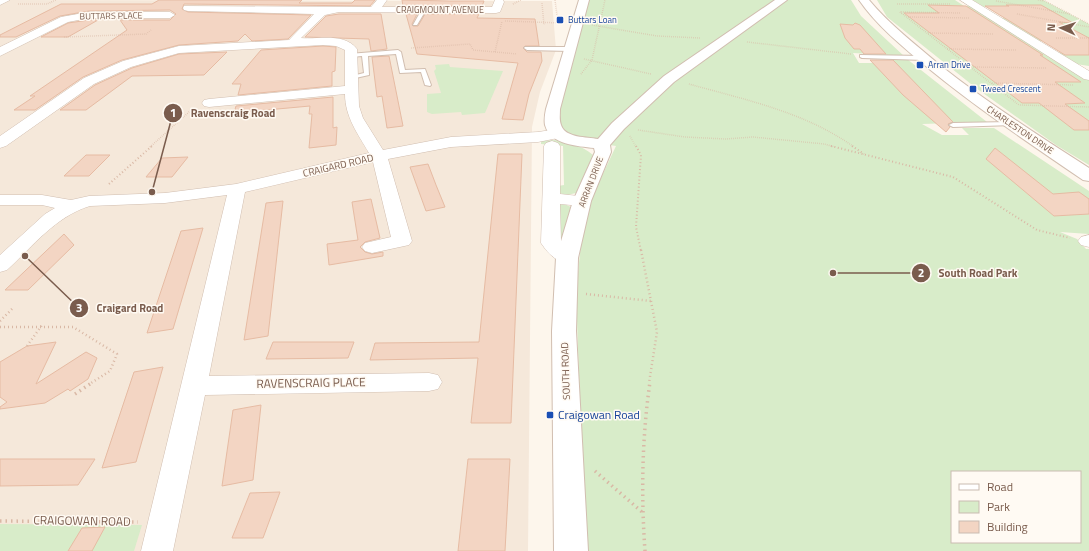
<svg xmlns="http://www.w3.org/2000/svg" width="1089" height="551" font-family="'Titillium Web',sans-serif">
  <rect width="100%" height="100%" fill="#fdf6ec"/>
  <path fill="#f5e8da" d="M0,0L552,1L556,50L540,92L532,127L528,551H0Z"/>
  <g fill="#d8ecc9" fill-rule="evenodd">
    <path d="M584,0H851L861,16L904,56L853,53L859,63H894L890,59H907L987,122L922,124L942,135H969L962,128H994L1089,191V234L1060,232L1077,239L1086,249H1089V551H588L582,459L576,293L581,243L593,195L616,146L571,139L558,134L553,109ZM952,472H1080V542H952Z"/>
    <path d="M877,0H955L964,6H971L1089,80V165L1056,145L976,88L887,17Z"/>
    <path d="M972,0H1043L1089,24V66L1076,64L1057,52L1066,53L1048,41H1039L1002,18L1008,17L992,7H984Z"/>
    <path d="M449,64L450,67L503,71L485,113L462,115L461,112L432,114L427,112V94L441,93L434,71L436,69L435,65Z"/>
    <path d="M554,140C569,142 581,145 593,155L576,193L567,195L559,193L558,186L564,185L563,146L541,144V141Z"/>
    <path d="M564,204L571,207L562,238H556L559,205Z"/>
    <path d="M0,524L142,525L134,551H0Z"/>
  </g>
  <g fill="#f3d5c3" stroke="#e6bba3">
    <path d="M159,0H302L299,3H352L355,0H375L370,6L184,4L182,9L188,12L311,15L288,39L252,41L245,34L238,41L179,45L122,60L83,77L35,110H14L35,96H30L127,30L120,20H170L176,14L170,10L89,11L60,16L16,37H0V35L61,4H152Z"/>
    <path d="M402,0L450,1H484L482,6H403Z"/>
    <path d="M928,5L966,6L1043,55H1040L1081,82H1055L1085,103L1065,104L1089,121V130H1074L1039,103H1022L904,13H939Z"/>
    <path d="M1006,5H1041L1073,23L1059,22L1089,38V55H1065L985,6H1009Z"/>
    <path d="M339,14H381L387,49L371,51L369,39L305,37L326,16Z"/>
    <path d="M406,14H417L412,24L413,26H418L425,14H479L477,18L535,19L539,46H525L523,48L527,52H541L542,61L529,94L523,120L502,119L518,63L417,54Z"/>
    <path d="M89,20H98L68,37H41L68,23Z"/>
    <path d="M855,23L860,25L886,54H864L860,49H854L845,38L840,24L853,25Z"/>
    <path d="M323,46L336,47L335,71L332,72V86L238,95L241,84H232L261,50Z"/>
    <path d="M227,52L204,75L132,76L86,110H60L95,85L132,68L179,54Z"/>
    <path d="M389,56L403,126L387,128L382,96L377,97L372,57Z"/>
    <path d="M870,60H893L953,122L948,124L950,127L946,132L903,95Z"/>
    <path d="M333,97V128L337,127L336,145L309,148L312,114H309L310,106L234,113L236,106Z"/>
    <path d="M995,148L1053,194L1079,192L1089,199V214L1054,216L986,159Z"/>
    <path d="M498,154H522L511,423H471L478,358L370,360L375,343L479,342Z"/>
    <path d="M86,155H110L89,176H64Z"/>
    <path d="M188,157L172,177H146L162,158Z"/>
    <path d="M428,164L436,185L445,207L426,211L410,167Z"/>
    <path d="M371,199L380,238L365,242L360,247L365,252L372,254L383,252V256L329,265L327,244L358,240L352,202Z"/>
    <path d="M283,201L268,336L244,340L266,203Z"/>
    <path d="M203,228L173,329L147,333L181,231Z"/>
    <path d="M64,234L74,245L28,290H5Z"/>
    <path d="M56,342L36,384L86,352L97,358L88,379L70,391L68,389L45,403L0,409V407L7,402L0,397V362L27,346Z"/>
    <path d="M273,342H354L348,358L266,359Z"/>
    <path d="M163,367L136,462L102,468L134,372Z"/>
    <path d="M261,405L253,480L222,486L233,410Z"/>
    <path d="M0,459H95L78,485L0,486Z"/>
    <path d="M468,459H510L505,551H458Z"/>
    <path d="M280,492L263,538H232L250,493Z"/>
    <path d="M105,527L92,551H68L82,528Z"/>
  </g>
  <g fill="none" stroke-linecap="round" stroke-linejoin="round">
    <g stroke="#d1beb0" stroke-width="2">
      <g id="service">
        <path d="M422,9L426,10L417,25H413Z"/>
        <path d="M525,47H570L573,49L570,51L527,50L524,48Z"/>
        <path d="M398,50L401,52L405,70L425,69L431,85L430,86L425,85L421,72L400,73L396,54L368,56L369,75L351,79L348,77L364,73L362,56L351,57L348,55L349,54Z"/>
        <path d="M860,55L924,56L927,58L924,60L862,58L860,57Z"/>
        <path d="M1011,122L1013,123V125L953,127L949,125L953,123Z"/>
      </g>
    </g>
    <g stroke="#d1beb0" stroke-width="1">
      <g id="minor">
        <path d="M0,0H10L0,5Z"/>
        <path d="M377,0H387L382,7H492L495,0H503L504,2L500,12L496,13L339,12L325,15L301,38C317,40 344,32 357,49L359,106L363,118L383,150L451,137L538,132L558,129L563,131L566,134L563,137L538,142L451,147L388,159L412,241L409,245L372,253L365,251L362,247L365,243L391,237L373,162L245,192L209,376L429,373L438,375L442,382L438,389L429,391L205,395L173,551H141L227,195L165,203L90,206C56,216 32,247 7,270L0,272V255L45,214L55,208L42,205H0V195H42L71,200L89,196L165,193L236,184L369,153C358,134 345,117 345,94L209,107L204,106L202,103L204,100L209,99L345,86V50L336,46L323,45L179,53L131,67L94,84L6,146L0,148V136L84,78L123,61L179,46L289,40L314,14L188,11L184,10L183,8L184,6L371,7Z"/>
        <path d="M960,0H972L1089,71V80L1084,79Z"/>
        <path d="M89,12H170L175,15L170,18H89L68,22L0,56V47L61,17Z"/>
        <path d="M552,141L558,143L560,146V194L588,197L591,201L588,205L582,206L560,204L561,241L577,258L574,262C560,266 549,255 541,243L544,146L546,143Z"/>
        <path d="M1089,235V247L1081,245L1078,241L1081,237Z"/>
      </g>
    </g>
    <g stroke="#d1beb0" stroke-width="2">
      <g id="tertiary">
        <path d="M579,0H589L560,109C560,114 559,120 561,125C565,138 587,137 598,139L612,123L664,76L775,0H787L674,82L624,129L610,145L611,152L591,201L578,258L576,331L588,551H554L552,331L556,258L573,201L595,152L594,148C578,146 550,145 545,125C544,120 545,114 546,109Z"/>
        <path d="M859,0H869C890,25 916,45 941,66C988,103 1039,136 1089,168V181L1083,180C1030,144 977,108 928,68C903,47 877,26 859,0Z"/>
      </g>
    </g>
    <g stroke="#d9b8a5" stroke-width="1.5" stroke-dasharray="0.5 1.5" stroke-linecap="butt">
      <path d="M555,0L558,23"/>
      <path d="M1038,0L1044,1"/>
      <path d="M1043,0L1089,24"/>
      <path d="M996,1L1070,14"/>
      <path d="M542,3L544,25"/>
      <path d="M18,4H47L56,0"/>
      <path d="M513,4L521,0"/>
      <path d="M897,4H951"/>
      <path d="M900,12L1019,105L1089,107"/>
      <path d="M901,12L960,13"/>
      <path d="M1017,14L1089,27"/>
      <path d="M908,17L969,18"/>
      <path d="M505,21L561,23"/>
      <path d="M592,25L657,36L700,38"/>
      <path d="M928,33L993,34"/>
      <path d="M64,37L146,34L151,30"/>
      <path d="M1056,38H1089"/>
      <path d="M747,42L851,54"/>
      <path d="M411,48L470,44L473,50L517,54"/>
      <path d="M947,49L1016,50"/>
      <path d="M495,52L502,21"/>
      <path d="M584,59L651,74"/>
      <path d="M971,67L1046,68"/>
      <path d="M581,74L592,60L605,0"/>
      <path d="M992,83L1073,85"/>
      <path d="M689,84C746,100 805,112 854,147"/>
      <path d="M638,130L685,137L726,139L753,137L824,144L835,147"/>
      <path d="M630,136L636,147"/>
      <path d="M150,147L189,112L196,111"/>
    </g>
    <g stroke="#d9b8a5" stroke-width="2" stroke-dasharray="1 2.5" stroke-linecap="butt">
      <path d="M636,146L641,155L636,227L641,251"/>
      <path d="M831,146L953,177L1037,230L1070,238"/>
      <path d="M852,146L864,154"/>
      <path d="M109,184L152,146"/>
    </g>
    <g stroke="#d9b8a5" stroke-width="2.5" stroke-dasharray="1 3" stroke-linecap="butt">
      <path d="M641,250L657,332L649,383"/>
      <path d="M586,294L651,301"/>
      <path d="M0,321L14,307"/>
      <path d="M0,327H73L117,354L110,371L91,383"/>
      <path d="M27,346L42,325"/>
    </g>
    <g stroke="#d9b8a5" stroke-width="3.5" stroke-dasharray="1.5 4" stroke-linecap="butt">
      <path d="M75,394L93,382"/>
      <path d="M595,471L642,512"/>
      <path d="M0,521L138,522"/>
      <path d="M645,551C641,495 642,437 650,382"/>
    </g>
    <use href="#service" fill="#fff" fill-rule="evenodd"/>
    <use href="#minor" fill="#fff" fill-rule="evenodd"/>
    <use href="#tertiary" fill="#fff" fill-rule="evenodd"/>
  </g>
  <g fill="#1a4fb4" stroke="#fffaf3" stroke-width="1.5">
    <rect x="556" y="16" width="8" height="8" rx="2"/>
    <rect x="916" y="61" width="8" height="8" rx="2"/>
    <rect x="969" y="85" width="8" height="8" rx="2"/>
    <rect x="546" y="411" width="8" height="8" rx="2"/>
  </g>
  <g text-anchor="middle" stroke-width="3" stroke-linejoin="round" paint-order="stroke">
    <g font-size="9" fill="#7a5c4d" stroke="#fffaf3">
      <text x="440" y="13">CRAIGMOUNT AVENUE</text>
      <text transform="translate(111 16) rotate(-1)" y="3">BUTTARS PLACE</text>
      <text transform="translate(1020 130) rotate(34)" y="3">CHARLESTON DRIVE</text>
      <text transform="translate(591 182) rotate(-69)" y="3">ARRAN DRIVE</text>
    </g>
    <g font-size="9" fill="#164399" stroke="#fffaf3" text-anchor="start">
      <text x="568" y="23">Buttars Loan</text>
      <text x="928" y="68">Arran Drive</text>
      <text x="981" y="92">Tweed Crescent</text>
    </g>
    <g font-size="10" fill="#7a5c4d" stroke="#fffaf3">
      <text transform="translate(338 165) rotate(-13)" y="4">CRAIGARD ROAD</text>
      <text transform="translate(565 371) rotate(-92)" y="4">SOUTH ROAD</text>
    </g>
    <g font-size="12" fill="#7a5c4d" stroke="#fffaf3">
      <text transform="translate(311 383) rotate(-1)" y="4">RAVENSCRAIG PLACE</text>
      <text transform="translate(82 521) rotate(1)" y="4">CRAIGOWAN ROAD</text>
    </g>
    <g font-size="12" fill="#164399" stroke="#fffaf3" text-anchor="start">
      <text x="558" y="419">Craigowan Road</text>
    </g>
  </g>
  <path fill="none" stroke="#7a5c4d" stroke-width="1.5" d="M152 192L173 113M833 273L921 273M25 256L79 308"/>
  <g fill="#7a5c4d" stroke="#fffaf3" stroke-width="1.5">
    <circle cx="152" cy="192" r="4"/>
    <circle cx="833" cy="273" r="4"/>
    <circle cx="25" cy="256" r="4"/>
    <circle cx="173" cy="113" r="10"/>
    <circle cx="921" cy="273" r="10"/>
    <circle cx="79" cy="308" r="10"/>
  </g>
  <g font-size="12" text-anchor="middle" font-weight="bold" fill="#fff">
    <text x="173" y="117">1</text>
    <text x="921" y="277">2</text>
    <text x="79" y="312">3</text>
  </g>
  <g font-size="11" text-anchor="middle" font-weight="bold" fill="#7a5c4d" stroke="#fffaf3" stroke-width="3" stroke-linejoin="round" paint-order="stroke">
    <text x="233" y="117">Ravenscraig Road</text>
    <text x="978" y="277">South Road Park</text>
    <text x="130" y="312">Craigard Road</text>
  </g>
  <rect x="951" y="471" width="130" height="72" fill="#fffaf3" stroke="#cabbb1"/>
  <rect x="959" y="484" width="20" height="6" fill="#ffffff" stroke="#cabbb1"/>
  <text x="987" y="491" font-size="12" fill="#7a5c4d">Road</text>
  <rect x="959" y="501" width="20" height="12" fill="#d8ecc9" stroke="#cabbb1"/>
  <text x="987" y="511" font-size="12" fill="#7a5c4d">Park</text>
  <rect x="959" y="521" width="20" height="12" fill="#f3d5c3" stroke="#cabbb1"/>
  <text x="987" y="531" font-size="12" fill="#7a5c4d">Building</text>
  <g transform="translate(1061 28) rotate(273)" stroke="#fffaf3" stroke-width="3" paint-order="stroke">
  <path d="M0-3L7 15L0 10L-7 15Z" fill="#7a5c4d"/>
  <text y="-6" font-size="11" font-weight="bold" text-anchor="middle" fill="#7a5c4d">N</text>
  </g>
</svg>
